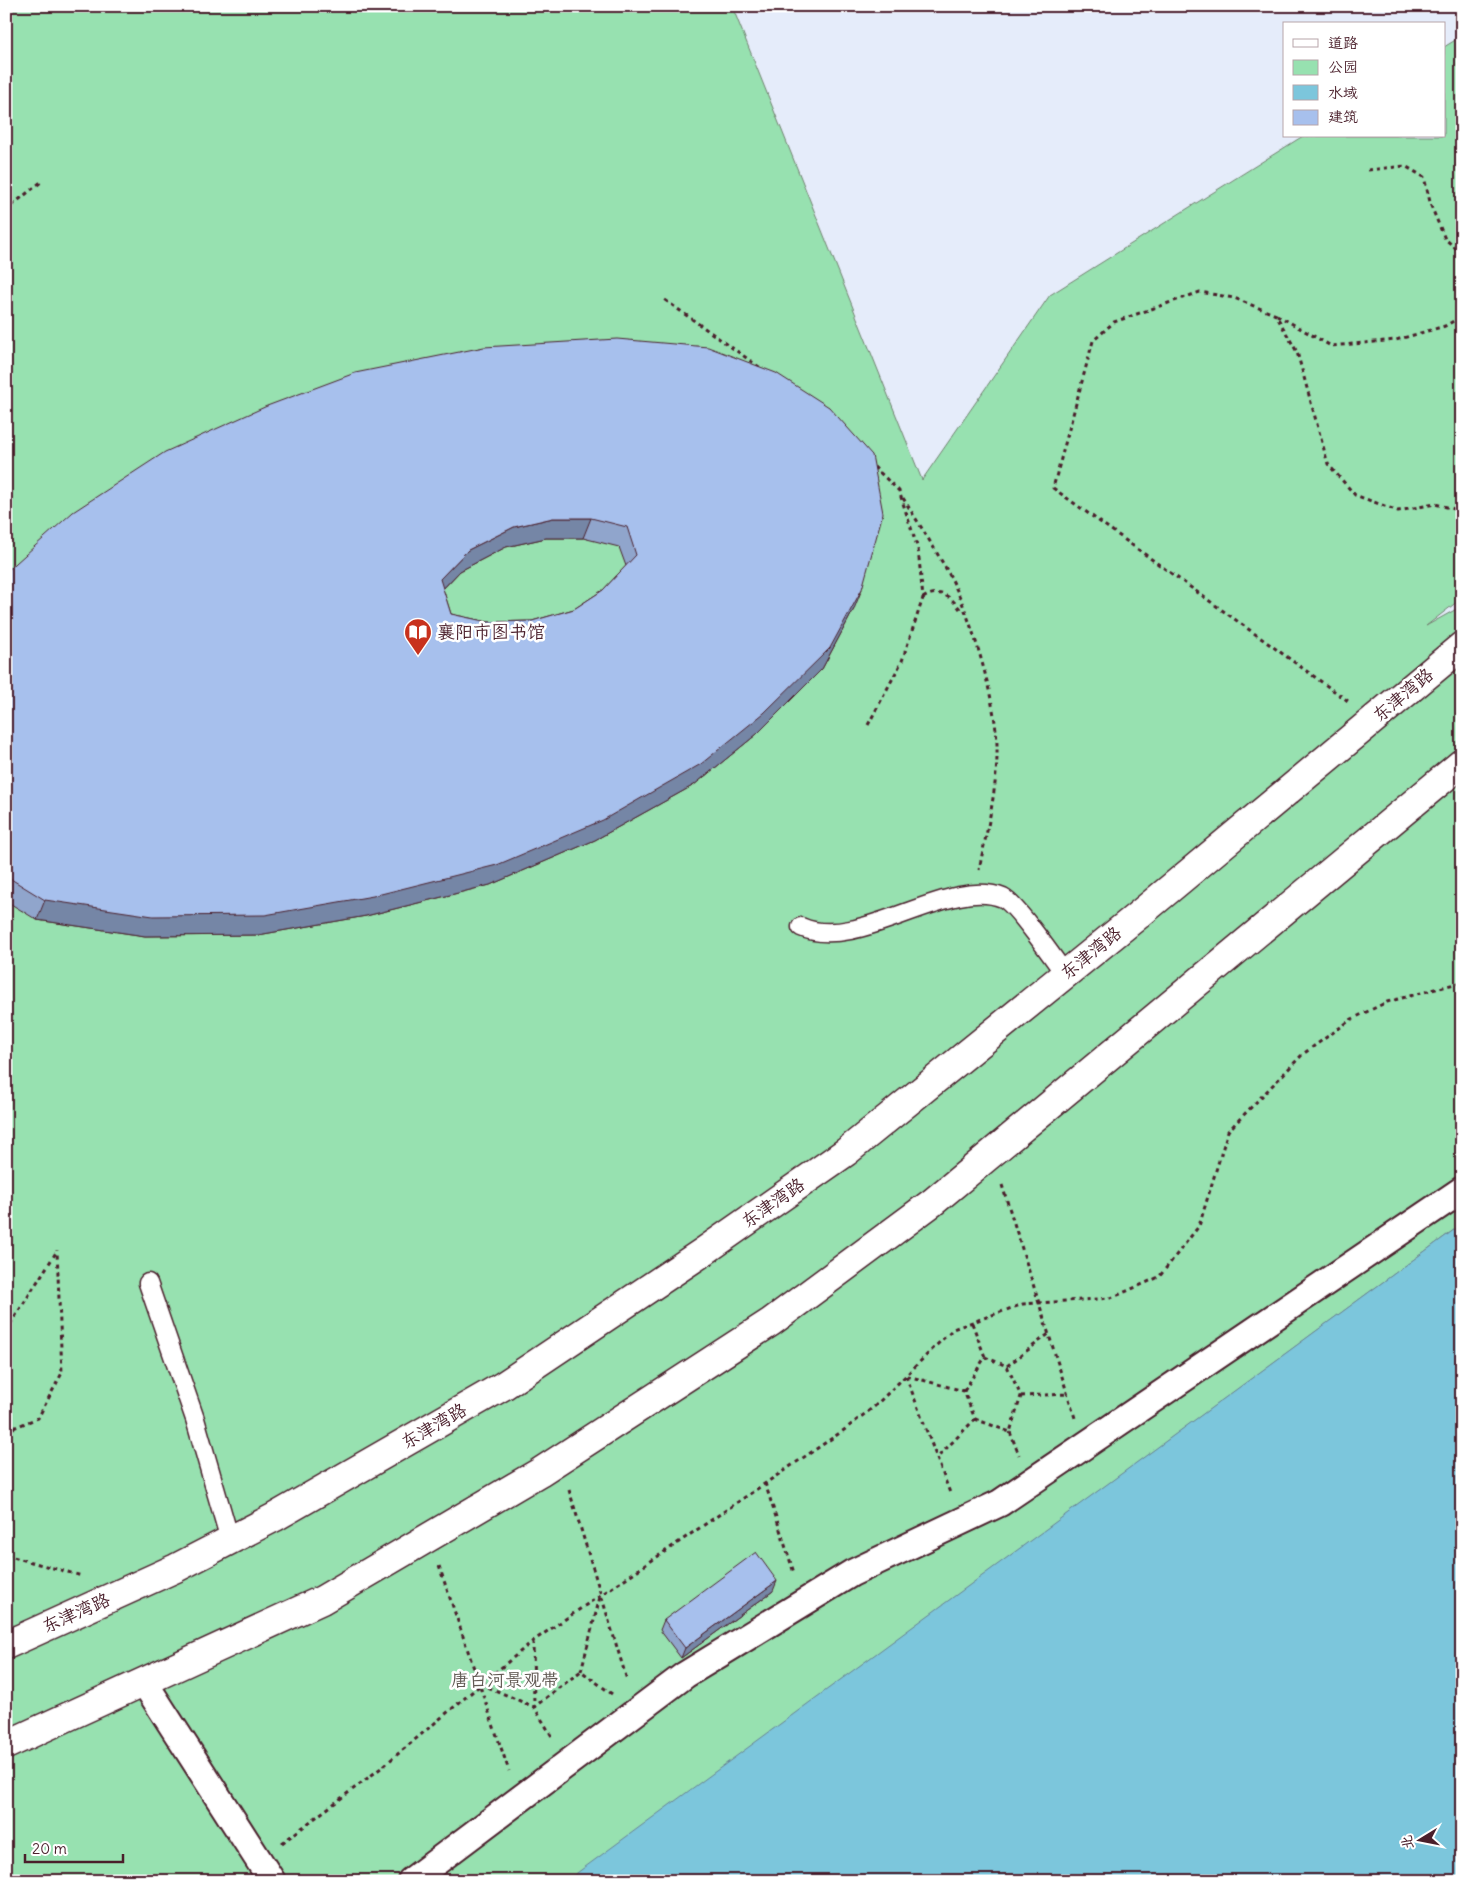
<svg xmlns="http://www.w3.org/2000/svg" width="1468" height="1887" font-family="Delius,'LXGW WenKai TC',sans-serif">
  <rect width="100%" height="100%" fill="#e5ecfa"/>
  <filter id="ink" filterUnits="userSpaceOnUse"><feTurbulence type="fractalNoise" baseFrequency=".02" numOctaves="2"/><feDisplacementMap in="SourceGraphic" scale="10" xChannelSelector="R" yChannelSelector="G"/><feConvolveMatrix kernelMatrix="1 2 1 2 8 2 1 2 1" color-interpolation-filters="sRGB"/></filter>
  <g filter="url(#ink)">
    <path fill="#97e1b0" stroke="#70806e" d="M6,6H732L922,480L1050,295L1303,136H1444V47L1462,36V598L1426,626L1462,606V1224L568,1881H6Z"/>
    <path fill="#7cc6dc" stroke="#688395" d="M1462,1224V1881H566Z"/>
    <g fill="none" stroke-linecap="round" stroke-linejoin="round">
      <g stroke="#4a1f2b" stroke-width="21">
        <g id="service">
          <path d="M801,927C859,953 949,875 1003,898C1016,904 1054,959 1065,974"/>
          <path d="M148,1283L195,1419L230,1540"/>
        </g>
      </g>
      <g stroke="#4a1f2b" stroke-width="30">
        <g id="pedestrian">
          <path d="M144,1682L272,1881"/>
          <path d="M411,1881L685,1675L852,1573L1000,1503L1462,1190"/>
        </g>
      </g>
      <g stroke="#4a1f2b" stroke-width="31">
        <g id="secondary">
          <path d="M6,1645L176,1568L275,1517L503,1386L703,1252L846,1152L1136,917L1462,646"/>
          <path d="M6,1745L322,1600L540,1472L771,1322L933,1202L1462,763"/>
        </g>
      </g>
      <g stroke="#4a1f2b" stroke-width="3" stroke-dasharray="4 4" stroke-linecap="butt">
        <path d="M1368,170L1405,166L1424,177L1431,206L1445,239L1462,253"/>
        <path d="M6,210L41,182"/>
        <path d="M665,300L762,369"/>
        <path d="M1277,315L1331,346L1396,340L1445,326L1462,316"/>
        <path d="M903,498C919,524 936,550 950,576C971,616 996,700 997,745C998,787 987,829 979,870"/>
        <path d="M923,598C940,587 952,597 962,612"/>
        <path d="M1348,701L1053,488L1093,341L1114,322L1200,292L1234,298L1276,315L1297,352L1328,464L1355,495L1398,511L1435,504L1462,511"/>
        <path d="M868,725L902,661L923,598L918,549L899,491L872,465"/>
        <path d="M1002,1185L1075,1418"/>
        <path d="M972,1323L985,1357"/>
        <path d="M6,1331L57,1251"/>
        <path d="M1007,1366L1050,1333"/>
        <path d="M906,1376L950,1493"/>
        <path d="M907,1376L964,1391L975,1419L937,1458"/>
        <path d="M964,1391L985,1357L1007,1366L1021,1396L1010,1432L975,1419"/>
        <path d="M1021,1396L1068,1394"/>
        <path d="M6,1431L38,1418L62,1373L57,1250"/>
        <path d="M1010,1432L1019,1455"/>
        <path d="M765,1483L794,1573"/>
        <path d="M569,1490L627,1680"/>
        <path d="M6,1555L82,1576"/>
        <path d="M439,1566L509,1771"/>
        <path d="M533,1641L534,1707L553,1738"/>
        <path d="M581,1671L600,1597"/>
        <path d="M481,1684L534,1707L581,1671L612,1694"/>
        <path d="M282,1843L381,1768L533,1641L844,1430L875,1406L953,1329L1023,1304L1111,1298L1159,1277L1199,1226L1228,1131L1303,1054L1352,1019L1387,1002L1462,982"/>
      </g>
      <use href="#service" stroke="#fff" stroke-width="18"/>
      <use href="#pedestrian" stroke="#fff" stroke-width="26"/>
      <use href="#secondary" stroke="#fff" stroke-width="28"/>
    </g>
    <g fill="#90a5cc" stroke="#4a1f2b" fill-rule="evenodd">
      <path d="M829,407L854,609L822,669L757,734L694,785L595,840L490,885L366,916L258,935L145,936L37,920L6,901V572ZM546,538H583L619,547L626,566L603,590L574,609L532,621L488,622L451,614L443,589L460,571L506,547Z"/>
      <path d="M773,1591L681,1658L660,1630L664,1620Z"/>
    </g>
    <g fill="#7586a6" stroke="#4a1f2b">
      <path d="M553,518H591L583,538H546L506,547L460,571L433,599L440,579L468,550L514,527Z"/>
      <path d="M862,589L854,609L822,669L757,734L694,785L595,840L490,885L366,916L258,935L145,936L37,920L45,900Z"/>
      <path d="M777,1581L773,1591L681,1658L685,1648Z"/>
    </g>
    <g fill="#a7c0ed" stroke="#4a1f2b" fill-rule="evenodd">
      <path d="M617,339L708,347L776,373L829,407L872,455L883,513L862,589L830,648L764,713L701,764L603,820L497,865L373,896L265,915L153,916L45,900L6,876V572L73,512L165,452L267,406L355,373L484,347ZM553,518H591L627,527L636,555L603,590L574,609L532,621L488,622L451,614L440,579L468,550L514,527Z"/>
      <path d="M756,1552L777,1581L685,1648L664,1620Z"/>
    </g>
  </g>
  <defs>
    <g id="library-pin" transform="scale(1.4375)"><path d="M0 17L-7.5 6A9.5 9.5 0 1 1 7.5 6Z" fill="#c8321e" stroke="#fff"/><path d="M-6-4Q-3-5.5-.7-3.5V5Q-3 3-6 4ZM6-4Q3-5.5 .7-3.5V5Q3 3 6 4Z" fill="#fff"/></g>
  </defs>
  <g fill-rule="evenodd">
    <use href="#library-pin" x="418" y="632"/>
  </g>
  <g text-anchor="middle" stroke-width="5" stroke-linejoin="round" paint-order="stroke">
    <g font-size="18" fill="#4a1f2b" stroke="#fff" text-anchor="start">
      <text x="437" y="638">襄阳市图书馆</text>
    </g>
    <g font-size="18" fill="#4a1f2b" stroke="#fff">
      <text transform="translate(1403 695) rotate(-40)" y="6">东津湾路</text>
      <text transform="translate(1091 953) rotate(-39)" y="6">东津湾路</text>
      <text transform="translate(773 1203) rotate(-35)" y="6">东津湾路</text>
      <text transform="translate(434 1426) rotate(-30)" y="6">东津湾路</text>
      <text transform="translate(76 1613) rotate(-24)" y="6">东津湾路</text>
    </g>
    <g font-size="18" fill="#615953" stroke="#fff">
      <text x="505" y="1686">唐白河景观带</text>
    </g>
  </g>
  <rect width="1468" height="1887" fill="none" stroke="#fff" stroke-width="25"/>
  <rect x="12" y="12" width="1443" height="1862" fill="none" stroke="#4a1f2b" stroke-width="2" filter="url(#ink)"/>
  <rect x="1283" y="22" width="162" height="115" fill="#ffffff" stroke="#b7a5aa"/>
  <rect x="1293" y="39" width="25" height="8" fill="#ffffff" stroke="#b7a5aa"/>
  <text x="1328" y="48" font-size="15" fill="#4a1f2b">道路</text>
  <rect x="1293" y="60" width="25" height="15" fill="#97e1b0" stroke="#b7a5aa"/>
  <text x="1328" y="72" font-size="15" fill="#4a1f2b">公园</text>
  <rect x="1293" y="85" width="25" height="15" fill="#7cc6dc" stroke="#b7a5aa"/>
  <text x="1328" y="98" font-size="15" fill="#4a1f2b">水域</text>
  <rect x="1293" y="110" width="25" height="15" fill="#a7c0ed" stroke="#b7a5aa"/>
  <text x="1328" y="122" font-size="15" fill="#4a1f2b">建筑</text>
  <g transform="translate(1420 1840) rotate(260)" stroke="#ffffff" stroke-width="4" paint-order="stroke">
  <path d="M0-4L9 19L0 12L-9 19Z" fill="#4a1f2b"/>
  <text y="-8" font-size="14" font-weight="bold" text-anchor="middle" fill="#4a1f2b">北</text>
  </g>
  <path d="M25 1854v8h98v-8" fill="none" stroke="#4a1f2b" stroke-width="2.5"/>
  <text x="32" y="1854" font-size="15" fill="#4a1f2b" stroke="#ffffff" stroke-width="4" paint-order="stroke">20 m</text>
</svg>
